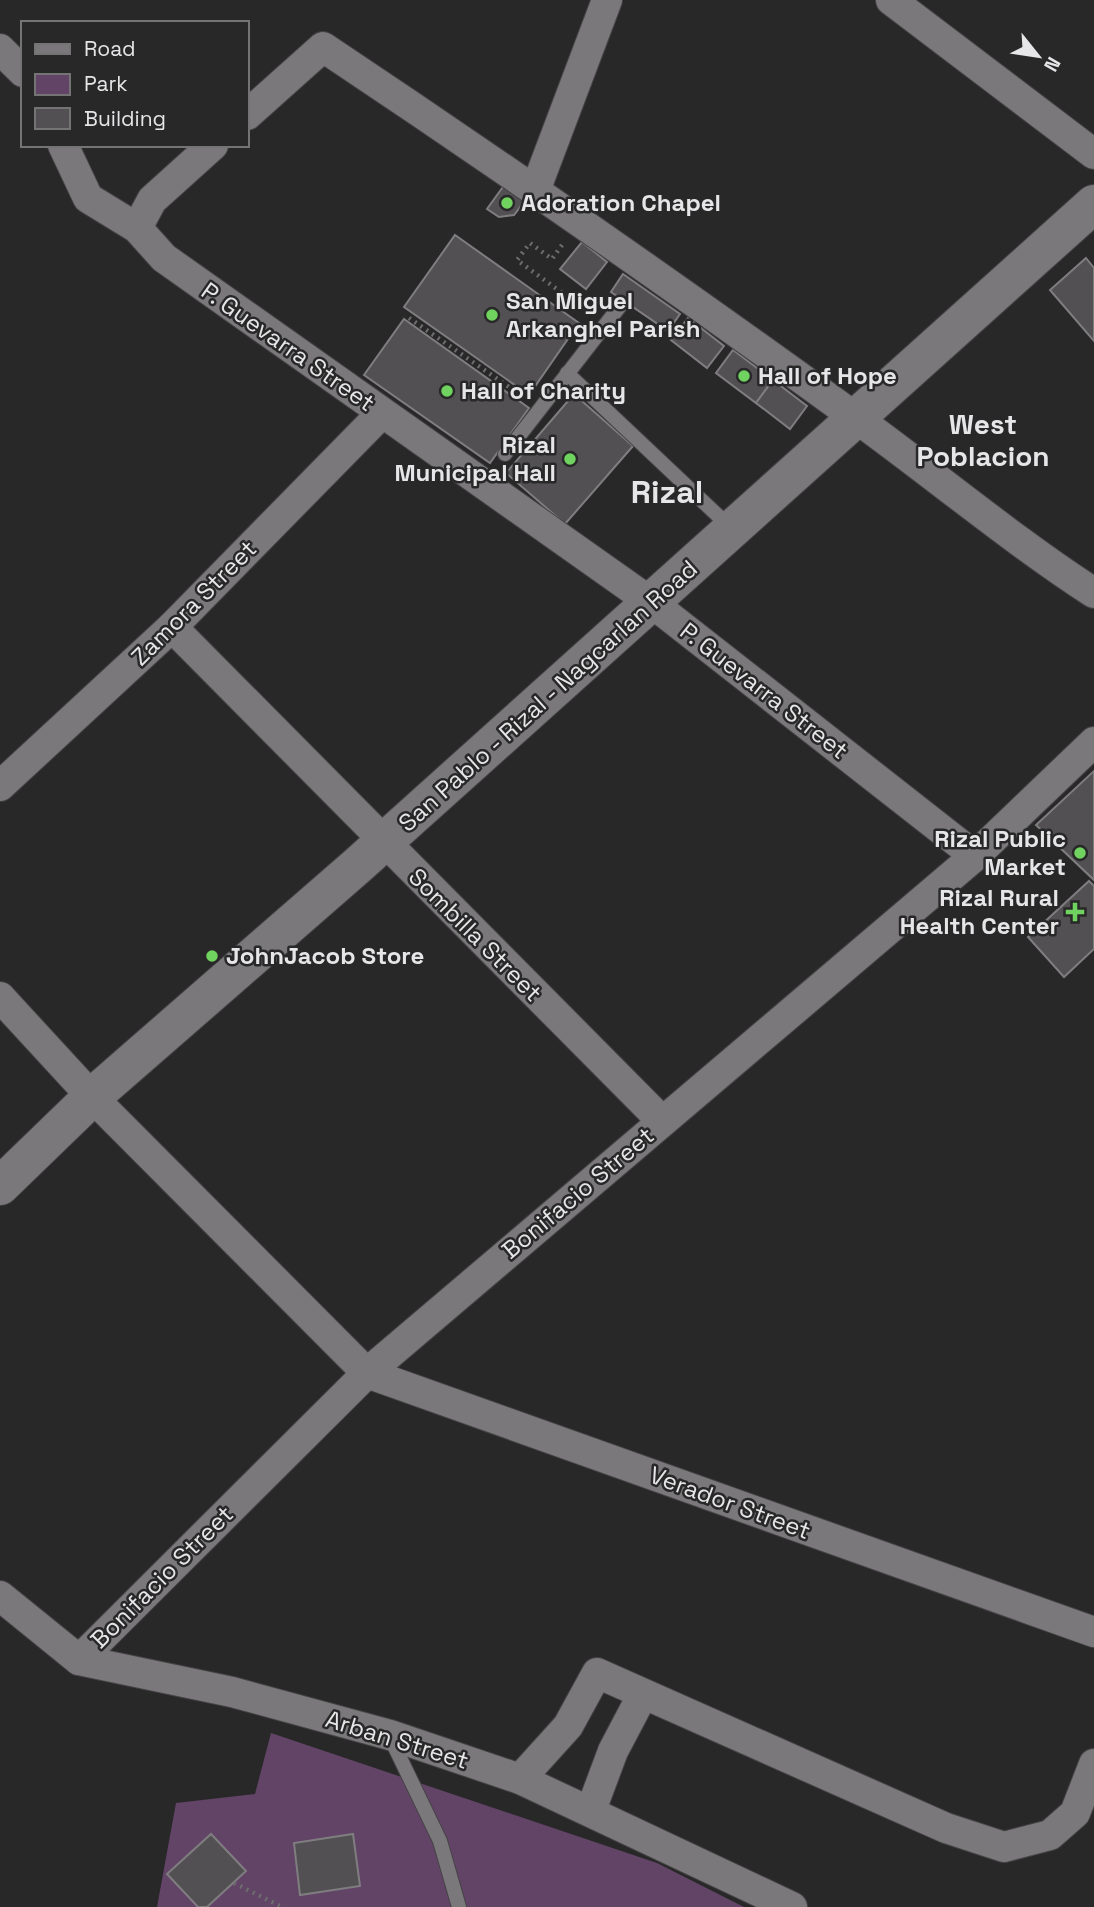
<svg xmlns="http://www.w3.org/2000/svg" width="1094" height="1907" font-family="'Space Grotesk',sans-serif">
  <rect width="100%" height="100%" fill="#292829"/>
  <path fill="#624467" d="M271,1733L657,1863L744,1907H157L176,1803L255,1794Z"/>
  <g fill="#525052" stroke="#7f7d80" stroke-width="2">
    <path d="M505,184L527,198L514,215L499,217L487,209Z"/>
    <path d="M455,235L579,323L529,395L404,307Z"/>
    <path d="M582,242L607,262L586,289L560,269Z"/>
    <path d="M1086,258L1094,268V341L1050,290Z"/>
    <path d="M623,274L680,314L668,331L611,292Z"/>
    <path d="M688,318L724,346L707,368L671,340Z"/>
    <path d="M404,319L529,408L490,463L364,375Z"/>
    <path d="M733,350L773,380L756,403L716,373Z"/>
    <path d="M773,380L807,406L790,429L756,403Z"/>
    <path d="M574,394L633,446L565,524L506,473Z"/>
    <path d="M1094,771V880L1036,825Z"/>
    <path d="M1089,881L1094,886V949L1064,977L1028,937Z"/>
    <path d="M211,1834L246,1871L207,1907H198L167,1874Z"/>
    <path d="M353,1834L360,1886L300,1895L294,1843Z"/>
  </g>
  <g fill="none" stroke-linecap="round" stroke-linejoin="round">
    <g stroke="#454345" stroke-width="16">
      <g id="service">
        <path d="M567,373L731,528"/>
        <path d="M505,454L620,306"/>
        <path d="M390,1737L440,1841L459,1907"/>
      </g>
    </g>
    <g stroke="#454345" stroke-width="32">
      <g id="minor">
        <path d="M891,0L1094,154"/>
        <path d="M0,49L23,72"/>
        <path d="M247,115L323,47C503,167 681,291 856,418C936,476 1011,539 1094,593"/>
        <path d="M63,145L88,198L137,228L164,258L652,603L975,856"/>
        <path d="M536,188L607,0"/>
        <path d="M137,228L152,200L213,145"/>
        <path d="M172,627L662,1121"/>
        <path d="M0,786L172,627L382,413"/>
        <path d="M0,997L92,1097L367,1373L1094,1632"/>
        <path d="M0,1596L79,1660L232,1692L390,1735L520,1779L792,1907"/>
        <path d="M79,1660L367,1373L975,856L1094,742"/>
        <path d="M520,1779L568,1726L597,1673L946,1828L1004,1847L1050,1835L1075,1813L1094,1764"/>
        <path d="M591,1810L613,1751L643,1694"/>
      </g>
    </g>
    <g stroke="#454345" stroke-width="40">
      <path id="secondary" d="M0,1186L92,1097L357,866L1094,204"/>
    </g>
    <g stroke="#6e6d6e" stroke-width="4.5" stroke-dasharray="2 5" stroke-linecap="butt">
      <path d="M562,245L552,259L530,243L517,260L587,311"/>
      <path d="M409,318L522,396"/>
      <path d="M234,1883L282,1907"/>
    </g>
    <use href="#service" stroke="#7a787a" stroke-width="14"/>
    <use href="#minor" stroke="#7a787a" stroke-width="30"/>
    <use href="#secondary" stroke="#7a787a" stroke-width="38"/>
  </g>
  <g fill="#70d35f" stroke="#292829" stroke-width="2.5">
    <circle cx="507" cy="203" r="7"/>
    <circle cx="492" cy="315" r="7"/>
    <circle cx="744" cy="376" r="7"/>
    <circle cx="447" cy="391" r="7"/>
    <circle cx="570" cy="459" r="7"/>
    <circle cx="1080" cy="853" r="7"/>
    <path d="M1071.5 901.5h7v7h7v7h-7v7h-7v-7h-7v-7h7z"/>
    <circle cx="212" cy="956" r="7"/>
  </g>
  <g text-anchor="middle" stroke-width="5" stroke-linejoin="round" paint-order="stroke">
    <g font-size="24" font-weight="bold" fill="#e6e5e7" stroke="#292829" text-anchor="start">
      <text x="521" y="211">Adoration Chapel</text>
      <text x="506" y="309">San Miguel<tspan x="506" dy="28">Arkanghel Parish</tspan></text>
      <text x="758" y="384">Hall of Hope</text>
      <text x="461" y="399">Hall of Charity</text>
      <text x="556" y="453" text-anchor="end">Rizal<tspan x="556" dy="28">Municipal Hall</tspan></text>
      <text x="1066" y="847" text-anchor="end">Rizal Public<tspan x="1066" dy="28">Market</tspan></text>
      <text x="1059" y="906" text-anchor="end">Rizal Rural<tspan x="1059" dy="28">Health Center</tspan></text>
      <text x="226" y="964">JohnJacob Store</text>
    </g>
    <g font-size="24" fill="#e6e5e7" stroke="#292829">
      <text transform="translate(288 347) rotate(35)" y="8">P. Guevarra Street</text>
      <text transform="translate(194 603) rotate(-45)" y="8">Zamora Street</text>
      <text transform="translate(764 691) rotate(38)" y="8">P. Guevarra Street</text>
      <text transform="translate(548 696) rotate(-42)" y="8">San Pablo - Rizal - Nagcarlan Road</text>
      <text transform="translate(475 935) rotate(45)" y="8">Sombilla Street</text>
      <text transform="translate(578 1193) rotate(-40)" y="8">Bonifacio Street</text>
      <text transform="translate(730 1503) rotate(20)" y="8">Verador Street</text>
      <text transform="translate(162 1577) rotate(-45)" y="8">Bonifacio Street</text>
      <text transform="translate(397 1740) rotate(17)" y="8">Arban Street</text>
    </g>
    <g font-size="28" font-weight="bold" fill="#e6e5e7" stroke="#292829">
      <text x="983" y="434">West<tspan x="983" dy="32">Poblacion</tspan></text>
    </g>
    <g font-size="32" font-weight="bold" fill="#e6e5e7" stroke="#292829">
      <text x="667" y="503">Rizal</text>
    </g>
  </g>
  <rect x="21" y="21" width="228" height="126" fill="#292829" stroke="#757475" stroke-width="2"/>
  <rect x="35" y="44" width="35" height="10" fill="#7a787a" stroke="#757475" stroke-width="2"/>
  <text x="84" y="56" font-size="21" fill="#e6e5e7">Road</text>
  <rect x="35" y="74" width="35" height="21" fill="#624467" stroke="#757475" stroke-width="2"/>
  <text x="84" y="91" font-size="21" fill="#e6e5e7">Park</text>
  <rect x="35" y="108" width="35" height="21" fill="#525052" stroke="#757475" stroke-width="2"/>
  <text x="84" y="126" font-size="21" fill="#e6e5e7">Building</text>
  <g transform="translate(1038 56) rotate(120)" stroke="#292829" stroke-width="5" paint-order="stroke">
  <path d="M0-5L12 26L0 18L-12 26Z" fill="#e6e5e7"/>
  <text y="-10" font-size="19" font-weight="bold" text-anchor="middle" fill="#e6e5e7">N</text>
  </g>
</svg>
